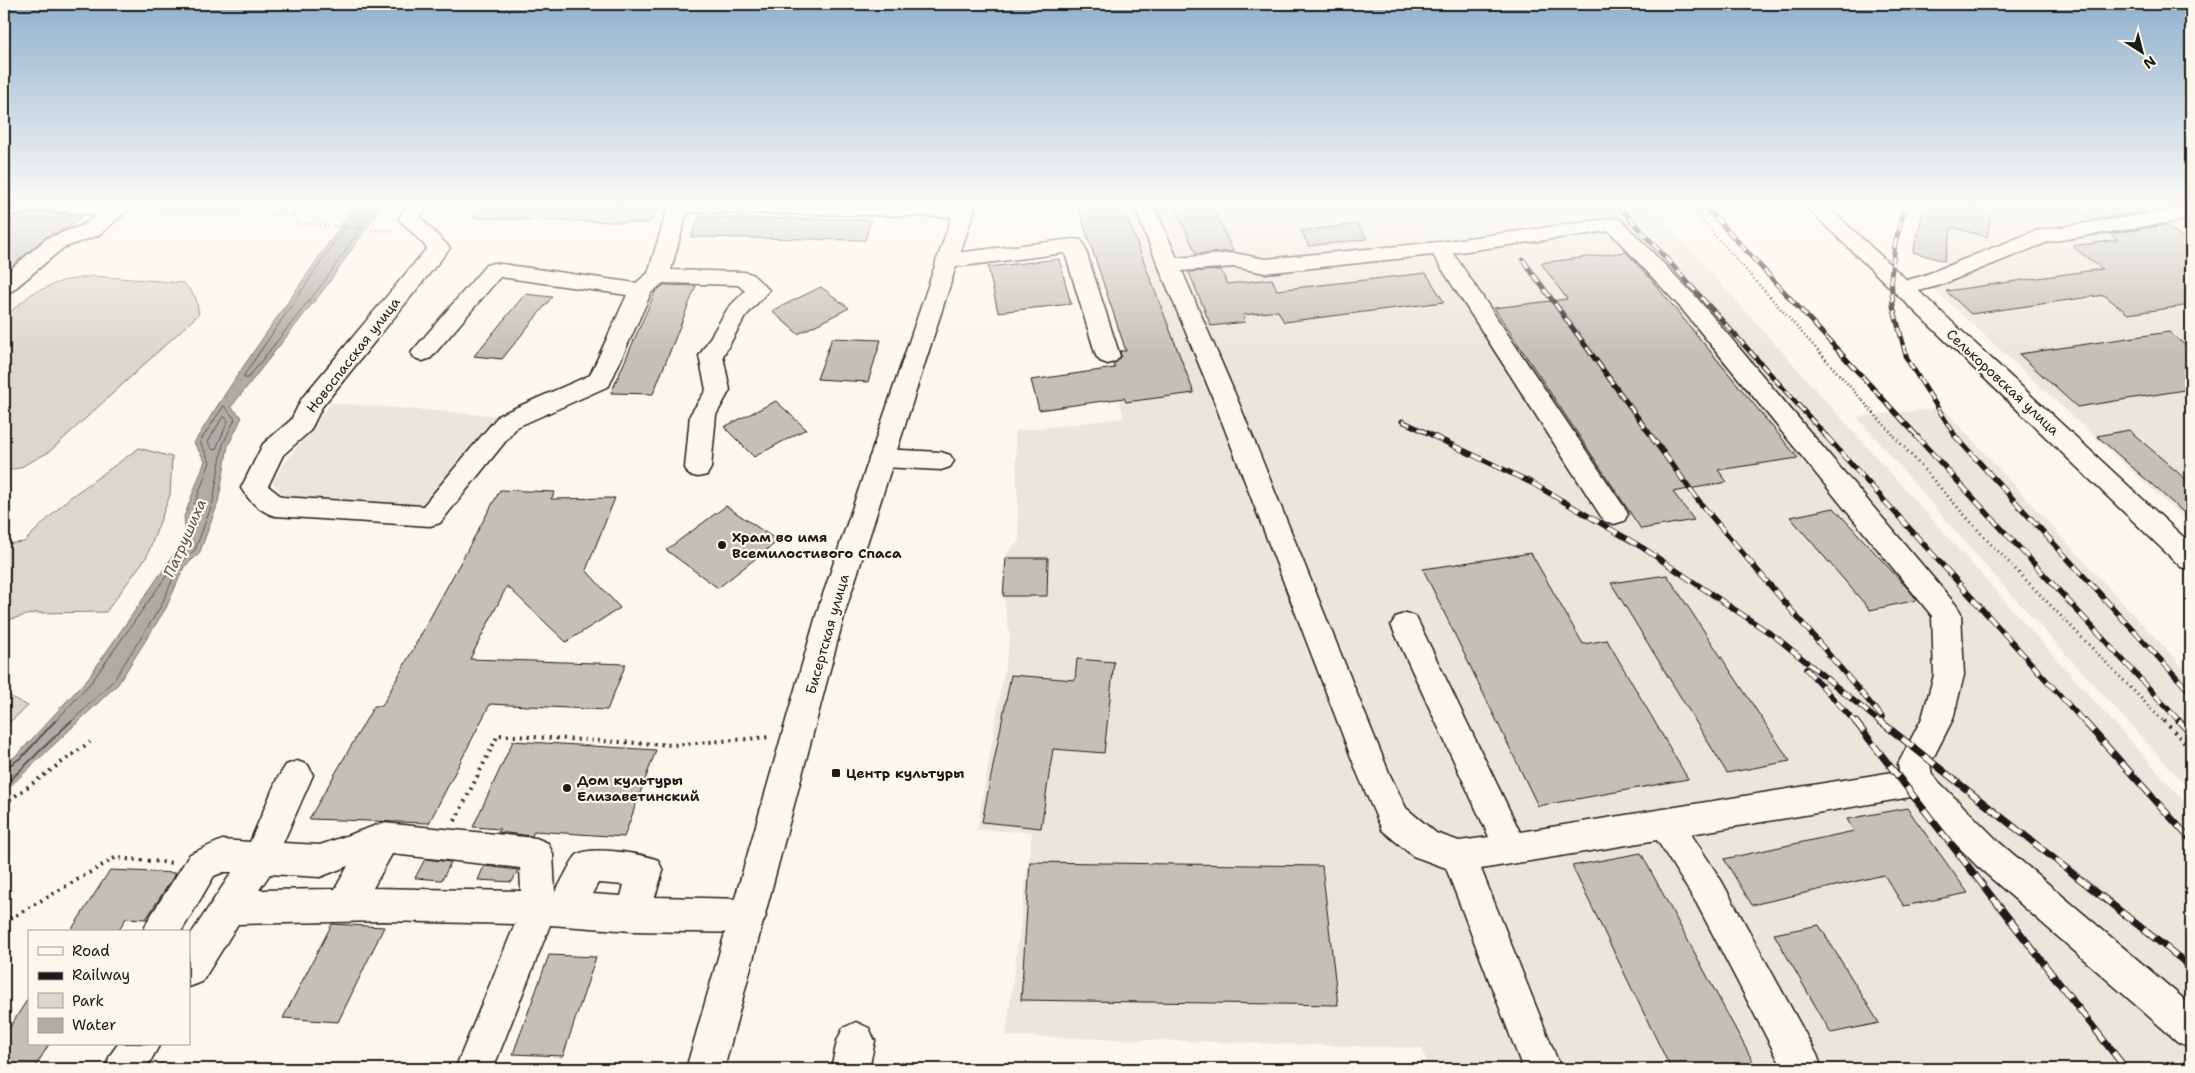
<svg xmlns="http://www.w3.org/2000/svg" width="2195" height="1073" font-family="'Shantell Sans',sans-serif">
  <rect width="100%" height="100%" fill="#fbf7ec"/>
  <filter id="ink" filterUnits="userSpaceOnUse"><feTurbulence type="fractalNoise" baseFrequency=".02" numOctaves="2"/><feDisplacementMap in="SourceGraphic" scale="10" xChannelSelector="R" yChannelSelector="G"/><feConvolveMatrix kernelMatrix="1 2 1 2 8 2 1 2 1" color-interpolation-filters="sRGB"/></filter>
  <g filter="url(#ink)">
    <g fill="#eae6dc">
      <path d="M1076,204H1650L2191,809V1069H1429L1422,1048L1006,1036L1032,832L977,830L1010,637L1004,599L1007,553L1019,541L1015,431L1124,418L1106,352L1124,349Z"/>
      <path d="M1917,204H2191V525L1934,289L1936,271L1944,261L1913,252L1925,206Z"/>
      <path d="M331,403L500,416L427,508L286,498L271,481Z"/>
      <path d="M1943,408L2144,626L2191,675V791L1989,570L1857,417Z"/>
    </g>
    <g fill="#dad7ce" stroke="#7b7a75">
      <path d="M93,276L184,283L196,298L199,314L49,452L19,468L4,471V317L33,293L62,281Z"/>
      <path d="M139,448L172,457L170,495L147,556L106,612L34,613L4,621V544L24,542L68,499Z"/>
      <path d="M4,693L28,706L4,727Z"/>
    </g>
    <path fill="#afaca5" stroke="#74726e" d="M355,204H383L328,284L231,407L242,417L228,446L218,503L199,554L184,567L166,608L118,684L4,792V765L19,753L89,677L186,537L184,517L205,461L194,443C244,361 302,284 355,204Z"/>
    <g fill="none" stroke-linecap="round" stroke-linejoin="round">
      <g stroke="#575653" stroke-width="1">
        <path d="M358,204V208L244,375V378H248L324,282L377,204"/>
        <path d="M224,406L235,419L223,444L213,502L195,550L179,563L177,559L190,538V517L210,462L200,442Z"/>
        <path d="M225,417L228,421L216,449L213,450L208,442L222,418Z"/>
        <path d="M54,723L93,680L174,565L177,564L178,567L161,606L114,680L70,723"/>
      </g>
      <g stroke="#575653" stroke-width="2">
        <path d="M4,769L22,757L55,721"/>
        <path d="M4,786L71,721"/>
      </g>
    </g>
    <g fill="#c3c0b8" stroke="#1c1c1c">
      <path d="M474,204H532L658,208L649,223L474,218Z"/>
      <path d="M1077,204H1122L1194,393L1126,402L1124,398L1039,410L1031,380L1115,368L1113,364L1121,357L1120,351H1126Z"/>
      <path d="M1174,204H1211L1233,251L1196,254Z"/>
      <path d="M1925,204H1973L1972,208L1991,213L1987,237L1952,227L1944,261L1913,252Z"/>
      <path d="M2070,204H2135L2147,212L2092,220Z"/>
      <path d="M42,212L82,216L64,230L46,237L4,273V226L17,216Z"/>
      <path d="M700,217L871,220L865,240L691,237Z"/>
      <path d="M1357,224L1367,239L1309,246L1301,231Z"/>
      <path d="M2165,225L2191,244V305L2128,314L2104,295L1971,314L1946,291L2102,269L2072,246L2117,240L2110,234Z"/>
      <path d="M1626,252L1649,277L1798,458L1718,470L1727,482L1673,492L1694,520L1641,529L1494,308L1567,299L1541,263Z"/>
      <path d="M1059,259L1071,304L998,312L988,267Z"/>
      <path d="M1221,270L1227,284L1272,279L1277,290L1426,273L1444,302L1284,322L1278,311L1243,315L1245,322L1211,326L1189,272Z"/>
      <path d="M664,285L696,286L653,394L611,393L655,292Z"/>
      <path d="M821,287L849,308L798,334L772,311Z"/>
      <path d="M525,294L552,297L502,359L474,356Z"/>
      <path d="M2169,332L2191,350V389L2077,407L2019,354Z"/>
      <path d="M832,338L881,340L868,382L817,379Z"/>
      <path d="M776,401L806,429L754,457L724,427Z"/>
      <path d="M2129,430L2191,484V519L2097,436Z"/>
      <path d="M500,490L555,492L551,499L615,498L586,570L620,608L566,642L507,586L470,659L626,664L607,710L490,704L429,823L309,819L374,706H382Z"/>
      <path d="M726,506L778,541L718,588L666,550Z"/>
      <path d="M1834,508L1910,591L1917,600L1870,610L1790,517Z"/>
      <path d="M1531,553L1583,644L1607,640L1688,779L1538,806L1423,569Z"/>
      <path d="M1006,558H1048L1047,596H1003Z"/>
      <path d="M1667,575L1790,761L1727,773L1611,583Z"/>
      <path d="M1077,659L1114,662L1104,753L1053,749L1041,828L982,822L1011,675L1075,680Z"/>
      <path d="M513,741L656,750L624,837L534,831L532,836L498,832L500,829L473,827Z"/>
      <path d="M1907,808L1968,893L1904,906L1884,875L1752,905L1724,859L1854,831L1847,819Z"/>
      <path d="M1641,853L1757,1069H1671L1572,866Z"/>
      <path d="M425,859L451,862L442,880L415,878Z"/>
      <path d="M1030,862L1322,866L1338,1005L1021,1000Z"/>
      <path d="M484,866L518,870L512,882L478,880Z"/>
      <path d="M110,870L176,873L146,919L126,918L118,932H70Z"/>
      <path d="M332,924L384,927L338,1022L283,1018Z"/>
      <path d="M1819,925L1879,1023L1831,1033L1774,934Z"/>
      <path d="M549,955L596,957L563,1056L513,1054Z"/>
      <path d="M29,997V1044H49L34,1069H4V1036Z"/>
    </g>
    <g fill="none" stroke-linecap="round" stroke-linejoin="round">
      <g stroke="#1c1c1c" stroke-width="3">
        <g id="minor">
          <path d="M4,204H135L99,235L63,248L12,291L4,293V275L47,238L83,225L97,215L42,210L4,216Z"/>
          <path d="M409,204H430L420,217L450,248L322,407L310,431L283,455L268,486L282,497L423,506L499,415L590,375L627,295L500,277L431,358L423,361L415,358L411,353L415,348L486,265L494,263L636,283L648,273L669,204L965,205L972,207L975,211L972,215L965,217L687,212L671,270L744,272L752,274L769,290L745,317L723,356L730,390L716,415L711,468L707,475L698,477L689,475L685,468L690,415L706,390L699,356L728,308L745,291L738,285L663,283L651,293L609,386L517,427L440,523L430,526L275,516C261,512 248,500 241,488L263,444L291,420L302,398L427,248L398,218Z"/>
          <path d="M1133,204H1153L1177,258L1234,253L1265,259L1439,242L1614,218L1621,220L1697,298L1956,605L1961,613L1964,675L1953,719L1930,764L1932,775L2000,843L2191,1005V1048L2178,1042L1976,865L1911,797L1691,834L1721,880L1817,1055L1822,1069H1783L1697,904L1657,840L1481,869L1561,1069H1523L1446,868L1413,856L1382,830L1358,775L1212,396ZM1609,231L1681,308L1932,616L1934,675L1922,718L1898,764L1899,771L1520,832L1416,617L1406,613L1396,617L1391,625L1489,837L1459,841L1436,833L1406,808L1390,775L1236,396L1182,271L1234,267L1265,273L1433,255L1604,521L1614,524L1624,521L1628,514L1624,507L1453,253Z"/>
          <path d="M2191,207V219L2048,242L1938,286L1903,295L1895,293L1892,288L1895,283L1922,276L2035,231Z"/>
          <path d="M1073,239L1081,240L1084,245L1120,356L1116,361L1108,364L1100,361L1096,356L1065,253L947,268L939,266L936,261L939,256L947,254Z"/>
          <path d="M882,449L941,452L950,455L954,461L950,467L941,470L882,467L873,464L869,458L873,452Z"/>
          <path d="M297,761L308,765L313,775L283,843L320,845L383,823L536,838L548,843L553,854L555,892C561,884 571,860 577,855C589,845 644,854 658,860L663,871L655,897L748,899L760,904L766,916L760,928L748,933L632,931L550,925L493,1069H455L515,924L383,921L238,924L202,982L189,987V937L232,872H224L214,876L181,932H143L148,920L190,854L222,840L250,842L277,779L286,765ZM392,854L520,868L521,891L373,888ZM348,866L335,889L259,890L270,874L320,877ZM598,883L624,885L621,896L592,894Z"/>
          <path d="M856,1022L869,1028L875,1041L869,1069H831L837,1041L843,1028Z"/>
          <path d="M118,1044H160L146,1069H105L110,1055Z"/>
        </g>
      </g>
      <g stroke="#1c1c1c" stroke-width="3">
        <g id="major">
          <path d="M956,204H976L846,609L724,1069H686L818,609Z"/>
          <path d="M1803,204H1825L2191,544V570L2181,567Z"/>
        </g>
      </g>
      <g stroke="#1c1c1c" stroke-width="2.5" stroke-dasharray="1 3" stroke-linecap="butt">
        <path d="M295,204V223L391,231L395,229"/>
        <path d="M1687,204L1895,437"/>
        <path d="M140,212L296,215"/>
      </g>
      <path stroke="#1c1c1c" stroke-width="3" stroke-dasharray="1 4" stroke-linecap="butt" d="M1894,436L1986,539L2165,723"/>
      <g stroke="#1c1c1c" stroke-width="4" stroke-dasharray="2 5" stroke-linecap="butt">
        <path d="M2164,721L2191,749"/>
        <path d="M4,804L90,742"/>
        <path d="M455,821L498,735L672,745L771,737"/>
        <path d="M4,922L115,858L174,863"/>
        <path d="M160,1065L229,1069"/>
      </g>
      <use href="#minor" fill="#fbf7ec" fill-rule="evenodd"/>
      <use href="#major" fill="#fbf7ec" fill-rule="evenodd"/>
      <g stroke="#1c1c1c" stroke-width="5">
        <g id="rail-far2">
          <path d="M1617,204L1827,437"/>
          <path d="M1703,204L1918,437"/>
          <path d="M1905,204L1895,244L1891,277L1893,306L1907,359L1956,437"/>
          <path d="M1523,260L1652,437"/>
          <path d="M1402,421L1436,437"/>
        </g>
      </g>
      <g stroke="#1c1c1c" stroke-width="5.5">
        <g id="rail-far1">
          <path d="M1433,436L1532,483L1643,548L1777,638L1881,723"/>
          <path d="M1651,436L1701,504L1882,717"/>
          <path d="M1826,436L2085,723"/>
          <path d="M1916,436L2181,723"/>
          <path d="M1955,436L2191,693"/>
          <path d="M1806,669L1856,723"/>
        </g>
      </g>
      <g stroke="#1c1c1c" stroke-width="7">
        <g id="rail">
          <path d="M1855,721L2126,1069"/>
          <path d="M1880,721L2191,967"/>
          <path d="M2084,721L2191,840"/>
          <path d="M2179,721L2191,734"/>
        </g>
      </g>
      <use href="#rail-far2" stroke="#fbf7ec" stroke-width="3" stroke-dasharray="9" stroke-linecap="butt"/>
      <use href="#rail-far1" stroke="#fbf7ec" stroke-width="4" stroke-dasharray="11" stroke-linecap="butt"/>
      <use href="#rail" stroke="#fbf7ec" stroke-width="5" stroke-dasharray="14" stroke-linecap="butt"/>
    </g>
  </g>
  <linearGradient id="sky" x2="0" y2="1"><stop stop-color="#91b1cd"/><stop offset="0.58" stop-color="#fdfbf6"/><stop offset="1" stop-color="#fdfbf6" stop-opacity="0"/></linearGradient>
  <rect width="2195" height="354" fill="url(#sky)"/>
  <g fill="#1c1c1c" stroke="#fbf7ec" stroke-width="2">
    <circle cx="722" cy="545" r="5"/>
    <rect x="831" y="768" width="10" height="10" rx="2.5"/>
    <circle cx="567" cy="788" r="5"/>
  </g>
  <g text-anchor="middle" stroke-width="4.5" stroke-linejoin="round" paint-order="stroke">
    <g font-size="14" fill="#1c1c1c" stroke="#fbf7ec">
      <text transform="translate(353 355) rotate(-52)" y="5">Новоспасская улица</text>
      <text transform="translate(2003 382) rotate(43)" y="5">Селькоровская улица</text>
      <text transform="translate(827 634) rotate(-74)" y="5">Бисертская улица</text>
    </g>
    <g font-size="14" font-weight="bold" fill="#1c1c1c" stroke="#fbf7ec" text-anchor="start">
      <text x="732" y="542">Храм во имя<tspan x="732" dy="16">Всемилостивого Спаса</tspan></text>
      <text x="846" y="778">Центр культуры</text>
      <text x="577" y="785">Дом культуры<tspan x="577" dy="16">Елизаветинский</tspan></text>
    </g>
    <g font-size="15" font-style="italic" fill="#575653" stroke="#fbf7ec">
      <text transform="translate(185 538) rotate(-66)" y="5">Патрушиха</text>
    </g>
  </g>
  <rect width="2195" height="1073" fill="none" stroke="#fbf7ec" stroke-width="20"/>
  <rect x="10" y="10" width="2175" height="1053" fill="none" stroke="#1c1c1c" stroke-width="2" filter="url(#ink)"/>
  <rect x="28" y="930" width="162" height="115" fill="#fbf7ec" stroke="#a29f99"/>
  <rect x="38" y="947" width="25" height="8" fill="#fbf7ec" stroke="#a29f99"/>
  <text x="72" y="956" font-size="15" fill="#1c1c1c">Road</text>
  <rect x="38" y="972" width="25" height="8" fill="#1c1c1c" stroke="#a29f99"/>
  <text x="72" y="980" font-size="15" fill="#1c1c1c">Railway</text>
  <rect x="38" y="993" width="25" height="15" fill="#dad7ce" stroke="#a29f99"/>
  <text x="72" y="1006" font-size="15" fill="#1c1c1c">Park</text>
  <rect x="38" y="1018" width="25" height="15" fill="#afaca5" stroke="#a29f99"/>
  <text x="72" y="1030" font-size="15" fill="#1c1c1c">Water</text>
  <g transform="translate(2142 52) rotate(144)" stroke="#fbf7ec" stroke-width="4" paint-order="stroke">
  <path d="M0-4L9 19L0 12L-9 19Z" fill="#1c1c1c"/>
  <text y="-8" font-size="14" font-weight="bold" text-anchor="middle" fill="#1c1c1c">N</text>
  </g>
</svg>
